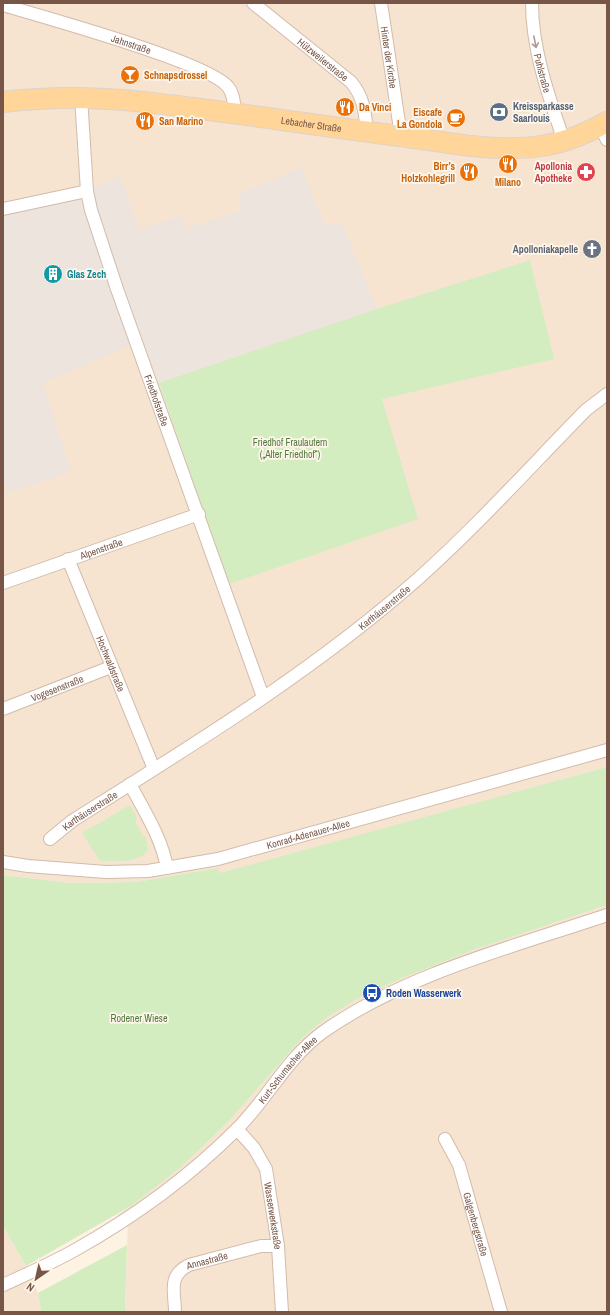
<svg xmlns="http://www.w3.org/2000/svg" width="610" height="1315" font-family="'Archivo Narrow',sans-serif">
  <rect width="100%" height="100%" fill="#fef2e3"/>
  <g fill="#f6e4d1">
    <path d="M3,3H607V767L220,874L218,868L136,882L70,883L3,875Z"/>
    <path d="M607,905V1312H125L128,1223L116,1216L131,1206L180,1168L227,1123L304,1036L329,1016L357,999L400,979L476,949Z"/>
    <path d="M3,1226L26,1266L38,1293L41,1312H3Z"/>
  </g>
  <path fill="#ede4de" d="M302,167L324,225L341,222L377,309L159,383L143,340L43,383L71,472L8,493L3,478V214L75,197L120,176L139,229L181,216L187,228L242,210L237,195Z"/>
  <g fill="#d4edc0">
    <path d="M530,260L554,359L382,399L418,519L229,584L159,383L377,309Z"/>
    <path d="M607,767V905L476,949L400,979L357,999L329,1016L304,1036L227,1123L180,1168L131,1206L26,1266L3,1226V875L70,883L136,882L218,868L220,873Z"/>
    <path d="M130,805L137,818L135,821L143,836L146,837L148,850C139,864 114,861 100,861L82,833Z"/>
    <path d="M127,1245L125,1312H41L38,1293Z"/>
  </g>
  <g fill="none" stroke-linecap="round" stroke-linejoin="round">
    <g stroke="#d2bbab" stroke-width="14">
      <g id="minor">
        <path id="s1" d="M253,3L351,82C364,97 365,113 367,132"/>
        <path id="s2" d="M381,3L401,136"/>
        <path id="s3" d="M532,3C532,50 549,97 564,141"/>
        <path id="s4" d="M3,5C40,16 211,63 228,87C234,94 234,104 235,113"/>
        <path id="s5" d="M81,97L87,191L91,210L117,289L263,697"/>
        <path d="M600,126L607,140"/>
        <path d="M3,209L87,191"/>
        <path id="s6" d="M68,559L154,769"/>
        <path id="s7" d="M3,583L199,514"/>
        <path id="s8" d="M3,709L111,667"/>
        <path d="M130,784C144,811 162,838 167,868"/>
        <path id="s9" d="M50,839L72,821C191,746 314,671 420,577C479,524 531,466 586,410L607,394"/>
        <path id="s10" d="M3,862L28,866L106,872L148,871L218,859L607,750"/>
        <path id="s11" d="M237,1129L254,1148L266,1169L278,1246L282,1312"/>
        <path id="s12" d="M445,1139L459,1165L501,1312"/>
        <path id="s13" d="M3,1285C27,1274 52,1263 75,1250C134,1217 189,1177 237,1129C268,1098 287,1058 323,1032C405,974 513,947 607,915"/>
        <path id="s14" d="M175,1312C175,1292 167,1276 189,1265L261,1246H278"/>
      </g>
    </g>
    <g stroke="#dcd3cf" stroke-width="22">
      <g id="primary">
        <path id="s15" d="M3,102C76,93 136,100 208,110C272,118 336,128 400,136C446,142 495,153 541,146C564,143 587,133 607,122"/>
      </g>
    </g>
    <use href="#minor" stroke="#fff" stroke-width="12"/>
    <use href="#primary" stroke="#ffd599" stroke-width="20"/>
  </g>
  <defs><path id="oneway-shaft" d="M-6 0H5M1.5-3L5.5 0L1.5 3" fill="none" stroke-width="1.6" stroke-linecap="round" stroke-linejoin="round"/></defs>
  <use stroke="#ae9a91" href="#oneway-shaft" transform="translate(535 42) rotate(79)"/>
  <defs>
    <g id="bar-disc" transform="scale(1)"><circle r="9.5" fill="#e8710a" stroke="#fff6eb"/><path d="M-6-5H6L.8 .8V4.5H3.5V6h-7V4.5H-.8V.8Z" fill="#fff"/></g>
    <g id="restaurant-disc" transform="scale(1)"><circle r="9.5" fill="#e8710a" stroke="#fff6eb"/><path d="M-5-6h1v4h1v-4h1v4h1v-4h1v5L-1.5 .5V6h-2V.5L-5-1ZM5-6V6H3V1.5H1.5Q1.5-4 5-6Z" fill="#fff"/></g>
    <g id="bank-disc" transform="scale(1)"><circle r="9.5" fill="#5c6f8a" stroke="#fff6eb"/><path d="M-6-4H6V4H-6ZM0-2.3a2.3 2.3 0 1 0 0 4.6a2.3 2.3 0 1 0 0-4.6Z" fill="#fff"/></g>
    <g id="cafe-disc" transform="scale(1)"><circle r="9.5" fill="#e8710a" stroke="#fff6eb"/><path d="M-5.5-4.5H6V0H3Q3 3.5 0 3.5H-2.5Q-5.5 3.5-5.5 0ZM3-3.2v2h1.7v-2ZM-6 4.5H4V6H-6Z" fill="#fff"/></g>
    <g id="pharmacy-disc" transform="scale(1)"><circle r="9.5" fill="#e0444e" stroke="#fff6eb"/><path d="M-2-6h4v4h4v4h-4v4h-4v-4h-4v-4h4Z" fill="#fff"/></g>
    <g id="church-disc" transform="scale(1)"><circle r="9.5" fill="#6b7280" stroke="#fff6eb"/><path d="M-1.2-6h2.4v3.5h3.3v2.4h-3.3V6h-2.4V-.1h-3.3v-2.4h3.3Z" fill="#fff"/></g>
    <g id="building-disc" transform="scale(1)"><circle r="9.5" fill="#0f9aa8" stroke="#fff6eb"/><path d="M-4-6H4V6H1V3H-1V6H-4ZM-2.5-4.3h1.7v1.8h-1.7ZM.8-4.3h1.7v1.8H.8ZM-2.5-1h1.7V.8h-1.7ZM.8-1h1.7V.8H.8Z" fill="#fff"/></g>
    <g id="bus-disc" transform="scale(1)"><circle r="9.5" fill="#1a4fb4" stroke="#fff6eb"/><path d="M-5-6H5V4H4V6H2V4H-2V6H-4V4H-5ZM-3.5-4V0h7V-4ZM-3.5 1.2v1.5H-2V1.2ZM2 1.2v1.5H3.5V1.2Z" fill="#fff"/></g>
  </defs>
  <g fill-rule="evenodd">
    <use href="#bar-disc" x="130" y="75"/>
    <use href="#restaurant-disc" x="345" y="107"/>
    <use href="#bank-disc" x="499" y="112"/>
    <use href="#cafe-disc" x="456" y="118"/>
    <use href="#restaurant-disc" x="145" y="121"/>
    <use href="#restaurant-disc" x="508" y="164"/>
    <use href="#restaurant-disc" x="469" y="172"/>
    <use href="#pharmacy-disc" x="586" y="172"/>
    <use href="#church-disc" x="592" y="249"/>
    <use href="#building-disc" x="53" y="274"/>
    <use href="#bus-disc" x="372" y="993"/>
  </g>
  <g text-anchor="middle" stroke-width="3.5" stroke-linejoin="round" paint-order="stroke">
    <g font-size="10" fill="#785647" stroke="#fff6eb">
      <text dy="4" stroke="none"><textPath href="#s4" startOffset="134">Jahnstraße</textPath></text>
      <text dy="4" stroke="none"><textPath href="#s2" startOffset="55">Hinter der Kirche</textPath></text>
      <text dy="4" stroke="none"><textPath href="#s1" startOffset="90">Hülzweilerstraße</textPath></text>
      <text dy="4" stroke="none"><textPath href="#s3" startOffset="71">Puhlstraße</textPath></text>
      <text dy="4" stroke="none"><textPath href="#s15" startOffset="310">Lebacher Straße</textPath></text>
      <text dy="4" stroke="none"><textPath href="#s5" startOffset="315">Friedhofstraße</textPath></text>
      <text dy="4" stroke="none"><textPath href="#s7" startOffset="104">Alpenstraße</textPath></text>
      <text dy="4" stroke="none"><textPath href="#s9" startOffset="407">Karthäuserstraße</textPath></text>
      <text dy="4" stroke="none"><textPath href="#s6" startOffset="113">Hochwaldstraße</textPath></text>
      <text dy="4" stroke="none"><textPath href="#s8" startOffset="58">Vogesenstraße</textPath></text>
      <text dy="4" stroke="none"><textPath href="#s9" startOffset="49">Karthäuserstraße</textPath></text>
      <text dy="4" stroke="none"><textPath href="#s10" startOffset="310">Konrad-Adenauer-Allee</textPath></text>
      <text dy="4" stroke="none"><textPath href="#s13" startOffset="361">Kurt-Schumacher-Allee</textPath></text>
      <text dy="4" stroke="none"><textPath href="#s11" startOffset="97">Wasserwerkstraße</textPath></text>
      <text dy="4" stroke="none"><textPath href="#s12" startOffset="91">Galgenbergstraße</textPath></text>
      <text dy="4" stroke="none"><textPath href="#s14" startOffset="72">Annastraße</textPath></text>
    </g>
    <g font-size="10" font-weight="bold" fill="#c56008" stroke="#fff6eb" text-anchor="start">
      <text x="144" y="79">Schnapsdrossel</text>
      <text x="359" y="111">Da Vinci</text>
      <text x="442" y="116" text-anchor="end">Eiscafe<tspan x="442" dy="12">La Gondola</tspan></text>
      <text x="159" y="125">San Marino</text>
      <text x="455" y="170" text-anchor="end">Birr’s<tspan x="455" dy="12">Holzkohlegrill</tspan></text>
      <text x="508" y="186" text-anchor="middle">Milano</text>
    </g>
    <g font-size="10" font-weight="bold" fill="#4e5e75" stroke="#fff6eb" text-anchor="start">
      <text x="513" y="110">Kreissparkasse<tspan x="513" dy="12">Saarlouis</tspan></text>
    </g>
    <g font-size="10" font-weight="bold" fill="#be3a42" stroke="#fff6eb" text-anchor="end">
      <text x="572" y="170">Apollonia<tspan x="572" dy="12">Apotheke</tspan></text>
    </g>
    <g font-size="10" font-weight="bold" fill="#5b616d" stroke="#fff6eb" text-anchor="end">
      <text x="578" y="253">Apolloniakapelle</text>
    </g>
    <g font-size="10" font-weight="bold" fill="#0d838f" stroke="#fff6eb" text-anchor="start">
      <text x="67" y="278">Glas Zech</text>
    </g>
    <g font-size="10" fill="#50793c" stroke="#fff6eb">
      <text x="290" y="446">Friedhof Fraulautern<tspan x="290" dy="12">(„Alter Friedhof“)</tspan></text>
      <text x="139" y="1022">Rodener Wiese</text>
    </g>
    <g font-size="10" font-weight="bold" fill="#164399" stroke="#fff6eb" text-anchor="start">
      <text x="386" y="997">Roden Wasserwerk</text>
    </g>
  </g>
  <rect width="610" height="1315" fill="none" stroke="#785647" stroke-width="8"/>
  <g transform="translate(36 1279) rotate(214)" stroke="#fff6eb" stroke-width="3" paint-order="stroke">
  <path d="M0-3L7 15L0 10L-7 15Z" fill="#785647"/>
  <text y="-6" font-size="11" font-weight="bold" text-anchor="middle" fill="#785647">N</text>
  </g>
</svg>
